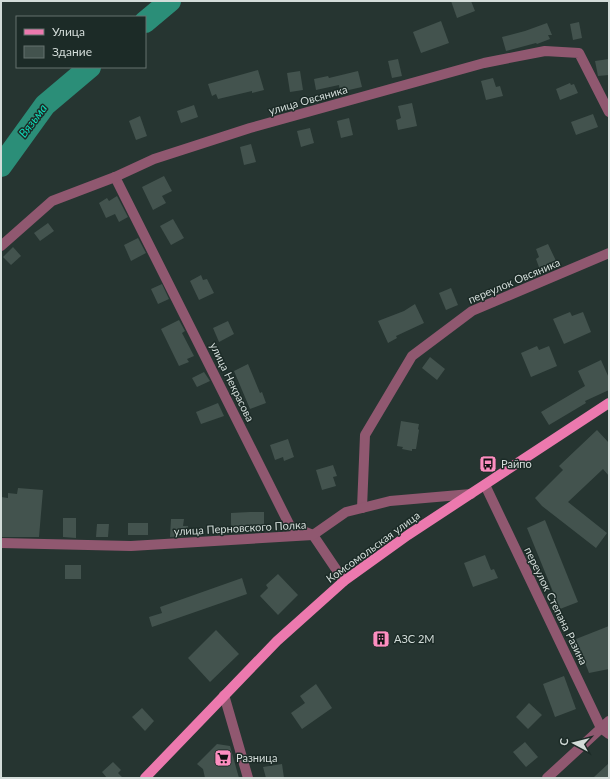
<svg xmlns="http://www.w3.org/2000/svg" width="610" height="779" font-family="Lato,sans-serif">
  <rect width="100%" height="100%" fill="#263531"/>
  <g fill="none" stroke-linecap="round" stroke-linejoin="round">
    <g stroke="#2b8e78" stroke-width="22">
      <path d="M145,22L170,1"/>
      <path d="M1,166L45,105L90,67"/>
    </g>
  </g>
  <g fill="#43534e">
    <path d="M451,1H471L475,11L457,18Z"/>
    <path d="M441,21L449,43L421,53L413,32Z"/>
    <path d="M579,22L582,38L573,40L570,24Z"/>
    <path d="M547,23L552,35H548L550,39L537,44L536,43L506,51L502,37L525,31Z"/>
    <path d="M398,59L402,76L392,78L388,61Z"/>
    <path d="M609,59V75L598,76L595,61Z"/>
    <path d="M258,70L264,90L252,93V91L218,99L216,94L212,96L208,84Z"/>
    <path d="M300,71L303,90L290,92L287,73Z"/>
    <path d="M358,71L362,87L340,92L339,85L316,90L314,79L328,76L329,78Z"/>
    <path d="M493,78L496,87L500,86L503,96L486,100L481,81Z"/>
    <path d="M570,83L571,85L574,84L578,93L560,100L556,89Z"/>
    <path d="M412,103L417,126L398,130L396,120L401,118L398,106Z"/>
    <path d="M194,105L198,117L181,123L177,111Z"/>
    <path d="M593,114L598,127L576,135L571,122Z"/>
    <path d="M140,116L147,136L136,140L129,121Z"/>
    <path d="M349,118L353,135L341,138L337,121Z"/>
    <path d="M310,128L314,143L301,147L297,131Z"/>
    <path d="M251,144L256,162L244,165L240,147Z"/>
    <path d="M164,176L172,191L162,196L166,203L153,210L142,187Z"/>
    <path d="M117,196L128,217L119,222L115,214L106,218L99,203L107,198L109,201Z"/>
    <path d="M173,219L184,238L171,245L160,226Z"/>
    <path d="M48,223L54,231L40,241L34,233Z"/>
    <path d="M138,238L146,253L131,261L124,245Z"/>
    <path d="M548,244L557,263L540,270L536,259L539,257L536,249Z"/>
    <path d="M13,247L21,256L11,265L3,257Z"/>
    <path d="M201,275L203,280L207,279L214,293L199,300L190,281Z"/>
    <path d="M162,284L169,299L158,304L151,289Z"/>
    <path d="M451,288L458,305L446,310L439,293Z"/>
    <path d="M415,304L424,323L396,336L397,338L388,343L378,321L404,311Z"/>
    <path d="M570,312L572,316L583,312L591,332L564,344L553,319Z"/>
    <path d="M179,320L185,331L182,333L194,356L187,359L189,362L179,366L161,329Z"/>
    <path d="M228,321L234,334L219,342L213,328Z"/>
    <path d="M537,346L539,350L549,346L557,366L531,377L521,353Z"/>
    <path d="M430,357L445,369L437,380L422,368Z"/>
    <path d="M601,360L609,378V390L585,401L586,403L549,425L541,412L585,386L578,371Z"/>
    <path d="M248,364L260,393L262,392L266,403L250,409L234,371Z"/>
    <path d="M204,372L210,381L197,387L192,378Z"/>
    <path d="M218,403L224,416L201,424L196,412Z"/>
    <path d="M401,421L419,424L418,429L419,430L416,449H412V451L402,449L403,447L397,446Z"/>
    <path d="M597,430L609,443V476L603,469L568,502L607,533L596,548L542,506L535,498L563,470L559,466Z"/>
    <path d="M288,439L294,457L284,461L283,457L275,460L270,445Z"/>
    <path d="M333,465L337,476L333,477L336,486L322,490L316,470Z"/>
    <path d="M18,488L43,490L39,537H1V497L8,498V493L17,494Z"/>
    <path d="M250,512H264V531H231V513Z"/>
    <path d="M63,518H76V538L63,537Z"/>
    <path d="M171,519H184L183,526H188V536L170,537Z"/>
    <path d="M545,520L578,602L560,609L527,528Z"/>
    <rect x="128" y="523" width="20" height="12"/>
    <path d="M97,524H109L108,537H96Z"/>
    <path d="M485,555L491,570L494,569L498,578L473,587L464,563Z"/>
    <rect x="65" y="565" width="16" height="14"/>
    <path d="M278,574L298,595L278,615L260,596L268,588L266,585Z"/>
    <path d="M242,578L247,594L152,627L149,617L162,613L160,607Z"/>
    <path d="M609,626V669L589,673L576,639Z"/>
    <path d="M216,630L239,654L210,682L188,658Z"/>
    <path d="M564,676L576,709L555,717L543,684Z"/>
    <path d="M316,684L332,708L302,729L291,713L305,703L300,696Z"/>
    <path d="M529,703L542,715L528,729L516,717Z"/>
    <path d="M142,708L154,721L145,731L132,717Z"/>
    <path d="M525,742L538,757L526,767L513,752Z"/>
    <path d="M217,744L230,746L239,778H205L203,769L197,764Z"/>
    <path d="M113,762L121,770L118,773L123,778H107L102,772Z"/>
    <path d="M609,763V778H593Z"/>
    <path d="M282,764L284,778H266L263,767Z"/>
  </g>
  <g fill="none" stroke-linecap="round" stroke-linejoin="round">
    <g stroke="#905870" stroke-width="10">
      <path d="M115,177L290,526L313,535L344,581"/>
      <path d="M1,246L52,201L115,177L154,159L250,128L484,63L545,51L579,53L609,112"/>
      <path d="M485,485L601,728L609,734"/>
      <path d="M362,508L365,435L412,356L472,311L609,253"/>
      <path d="M1,543L131,546L313,535L346,512L390,501L471,494"/>
      <path d="M224,695L248,778"/>
      <path d="M547,778L609,721"/>
    </g>
    <path stroke="#ec79ae" stroke-width="10" d="M145,778L277,641L344,581L408,535L609,403"/>
  </g>
  <defs>
    <g id="bus-square" transform="scale(0.9)"><rect x="-9" y="-9" width="18" height="18" rx="4" fill="#fd8ec0" stroke="#1c2b27"/><path d="M-5-6H5V4H4V6H2V4H-2V6H-4V4H-5ZM-3.5-4V0h7V-4ZM-3.5 1.2v1.5H-2V1.2ZM2 1.2v1.5H3.5V1.2Z" fill="#111"/></g>
    <g id="building-square" transform="scale(0.9)"><rect x="-9" y="-9" width="18" height="18" rx="4" fill="#fd8ec0" stroke="#1c2b27"/><path d="M-4-6H4V6H1V3H-1V6H-4ZM-2.5-4.3h1.7v1.8h-1.7ZM.8-4.3h1.7v1.8H.8ZM-2.5-1h1.7V.8h-1.7ZM.8-1h1.7V.8H.8Z" fill="#111"/></g>
    <g id="supermarket-square" transform="scale(0.9)"><rect x="-9" y="-9" width="18" height="18" rx="4" fill="#fd8ec0" stroke="#1c2b27"/><path d="M-6-5.5h2.5l.6 2H6L4.5 2H-2.5L-4.4-4H-6ZM-1.5 3.2a1.3 1.3 0 1 0 .1 0ZM3 3.2a1.3 1.3 0 1 0 .1 0Z" fill="#111"/></g>
  </defs>
  <g fill-rule="evenodd">
    <use href="#bus-square" x="488" y="464"/>
    <use href="#building-square" x="381" y="639"/>
    <use href="#supermarket-square" x="223" y="758"/>
  </g>
  <g text-anchor="middle" stroke-width="3" stroke-linejoin="round" paint-order="stroke">
    <g font-size="11" fill="#d3dcd9" stroke="#1c2b27">
      <text transform="translate(308 100) rotate(-16)" y="4">улица Овсяника</text>
      <text transform="translate(514 281) rotate(-23)" y="4">переулок Овсяника</text>
      <text transform="translate(232 382) rotate(64)" y="4">улица Некрасова</text>
      <text transform="translate(240 528) rotate(-3)" y="4">улица Перновского Полка</text>
      <text transform="translate(373 547) rotate(-36)" y="4">Комсомольская улица</text>
      <text transform="translate(556 606) rotate(64)" y="4">переулок Степана Разина</text>
    </g>
    <g font-size="11" fill="#d3dcd9" stroke="#1c2b27" text-anchor="start">
      <text x="501" y="468">Райпо</text>
      <text x="394" y="643">АЗС 2М</text>
      <text x="236" y="762">Разница</text>
    </g>
    <g font-size="12" font-style="italic" fill="#0eddb9" stroke="#1c2b27">
      <text transform="translate(33 121) rotate(-53)" y="4">Вязьма</text>
    </g>
  </g>
  <rect width="610" height="779" fill="none" stroke="#d3dcd9" stroke-width="4"/>
  <rect x="16" y="16" width="130" height="52" fill="#1c2b27" stroke="#65726e"/>
  <rect x="24" y="29" width="20" height="6" fill="#ec79ae" stroke="#65726e"/>
  <text x="52" y="36" font-size="12" fill="#d3dcd9">Улица</text>
  <rect x="24" y="46" width="20" height="12" fill="#43534e" stroke="#65726e"/>
  <text x="52" y="56" font-size="12" fill="#d3dcd9">Здание</text>
  <g transform="translate(574 743) rotate(277)" stroke="#1c2b27" stroke-width="3" paint-order="stroke">
  <path d="M0-3L7 15L0 10L-7 15Z" fill="#d3dcd9"/>
  <text y="-6" font-size="11" font-weight="bold" text-anchor="middle" fill="#d3dcd9">С</text>
  </g>
</svg>
